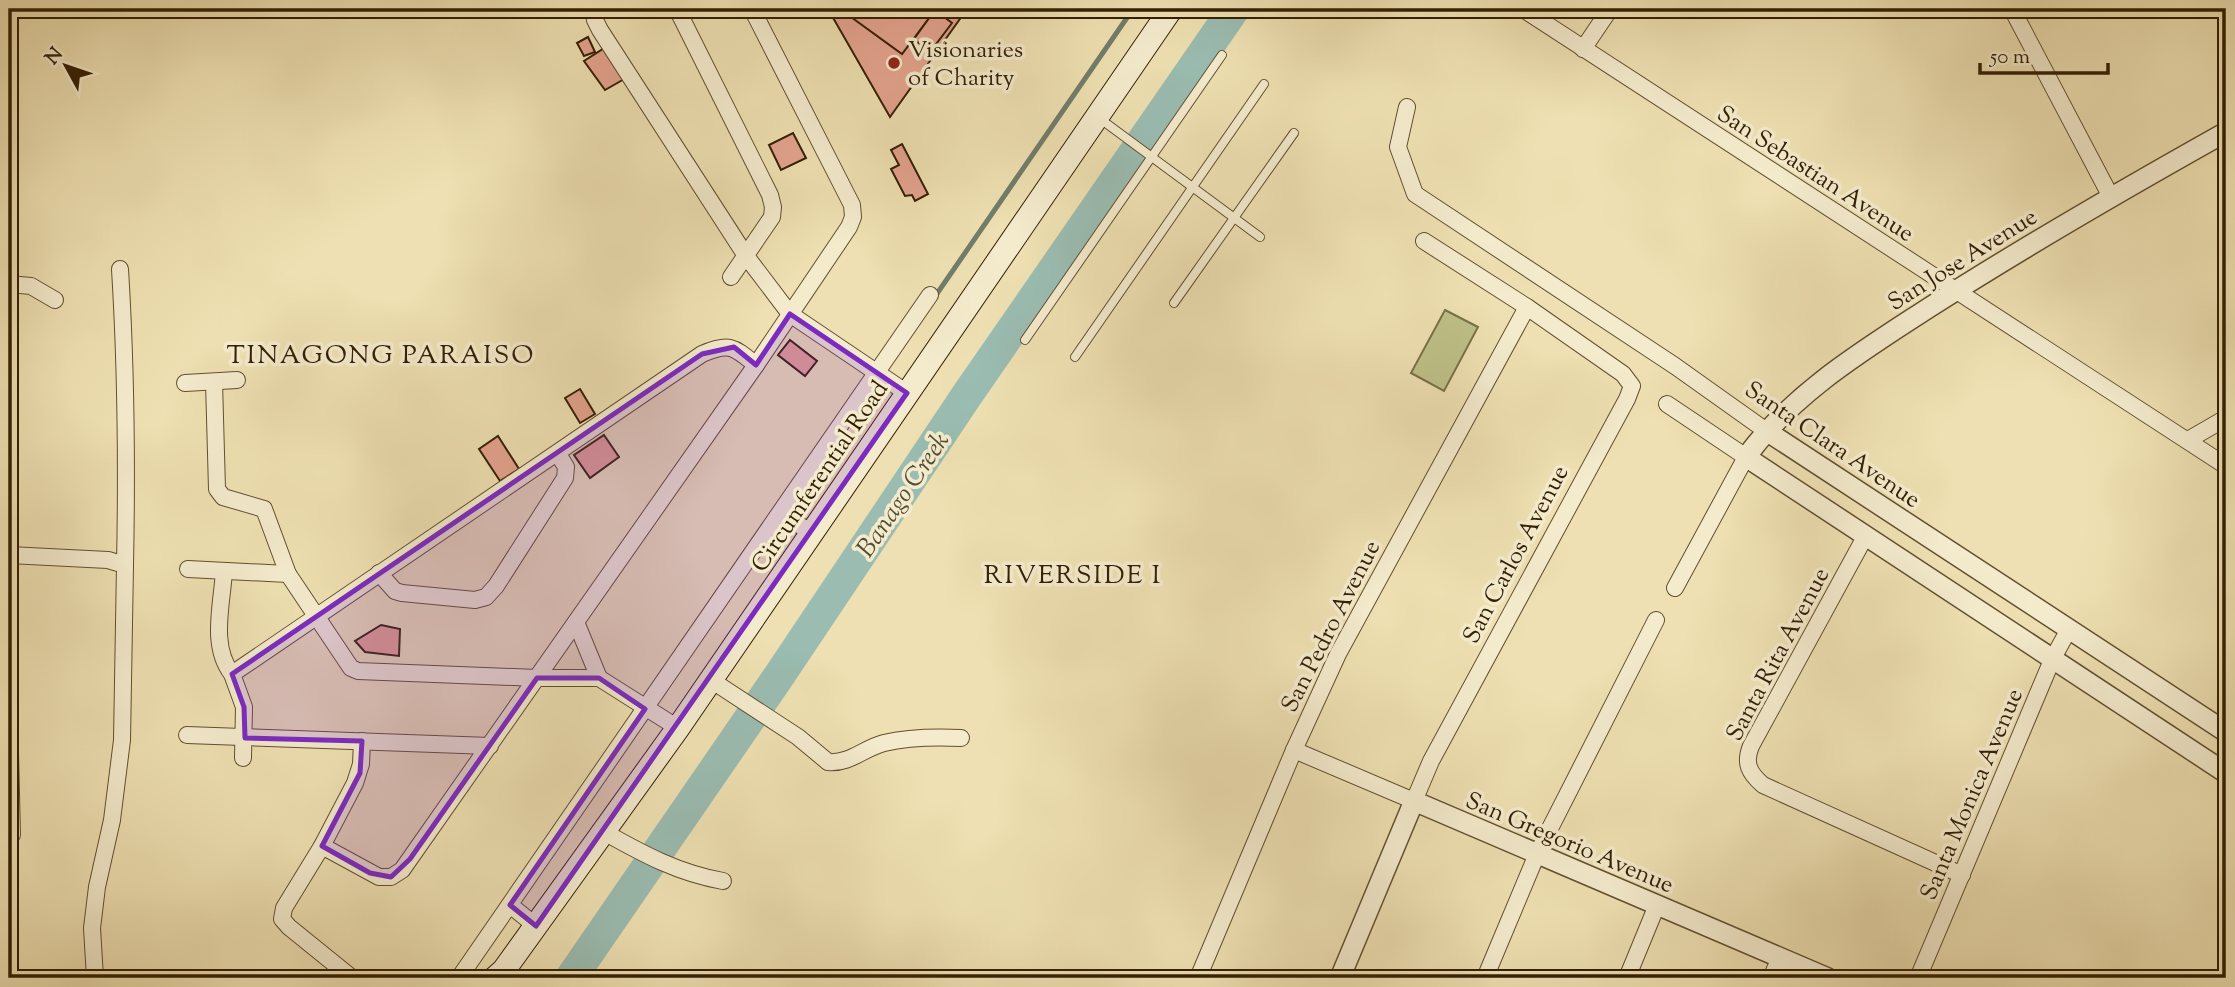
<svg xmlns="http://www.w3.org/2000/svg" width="2235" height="987" font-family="'Sorts Mill Goudy',serif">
  <rect width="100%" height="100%" fill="#eee0b2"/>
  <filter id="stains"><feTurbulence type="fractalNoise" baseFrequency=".00286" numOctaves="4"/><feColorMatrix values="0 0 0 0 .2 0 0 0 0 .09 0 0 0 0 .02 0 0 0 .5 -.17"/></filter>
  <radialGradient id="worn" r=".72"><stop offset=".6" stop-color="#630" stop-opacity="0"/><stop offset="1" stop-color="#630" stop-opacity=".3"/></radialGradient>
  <path fill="#bec188" stroke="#787046" stroke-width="2" d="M1445,310L1478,327L1444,391L1411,373Z"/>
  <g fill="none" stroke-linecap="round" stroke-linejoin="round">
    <path stroke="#717d6b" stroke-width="5" d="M934,298L1133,9"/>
    <path stroke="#9abcb1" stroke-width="32" d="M571,978L779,676L967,395L1234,9"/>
  </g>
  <g fill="#e4a38e" stroke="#331f03" stroke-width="2">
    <path d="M828,9H967L890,117Z"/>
    <path d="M840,9H936L902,54Z"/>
    <path d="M943,9H961L955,17Z"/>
    <path d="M935,10L952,23L930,52L914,39Z"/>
    <path d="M588,37L595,52L584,56L577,43Z"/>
    <path d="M606,47L626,78L605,90L584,61Z"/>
    <path d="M793,133L806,158L781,170L769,145Z"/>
    <path d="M902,144L928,194L915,201L912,195L905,196L891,169L899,165L891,150Z"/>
    <path d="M790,340L817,361L805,376L778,355Z"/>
    <path d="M580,389L595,414L580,423L565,398Z"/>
    <path d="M604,435L619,457L590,478L574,455Z"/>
    <path d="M498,436L519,469L500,481L479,449Z"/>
    <path d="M381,625L400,629L399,656L365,652L355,641Z"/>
  </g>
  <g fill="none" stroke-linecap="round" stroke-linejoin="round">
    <g stroke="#624f2f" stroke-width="10">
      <g id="service">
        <path d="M1099,118L1260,237"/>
        <path d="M1174,303L1294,133"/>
        <path d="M1025,340L1222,55"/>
        <path d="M1075,357L1264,84"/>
      </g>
    </g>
    <g stroke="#624f2f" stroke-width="18">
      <g id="minor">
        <path d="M593,9L595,20L600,30L746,256L790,314L907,393"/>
        <path d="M677,9L770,195L773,207L772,217L731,277"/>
        <path d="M1523,9L2226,466"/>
        <path d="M2012,9L2111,197"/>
        <path d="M1583,49L1610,9"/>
        <path d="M1407,107L1398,147L1415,194L1675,366L1765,430"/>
        <path d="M120,269C126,367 127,466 125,565"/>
        <path d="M9,284L31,286L55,300"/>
        <path d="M214,382L217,489L223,497L264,509L288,574L351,668L358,671L537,678H599L678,728"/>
        <path d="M185,383L237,380"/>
        <path d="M1667,404L1746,457L1675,588"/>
        <path d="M2188,440L2226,418"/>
        <path d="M780,513L812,533"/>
        <path d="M1866,535L1751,746C1744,763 1749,773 1763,785L1962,875"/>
        <path d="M9,555L108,560L125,565L122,740L112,820L97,887L92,928L95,978"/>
        <path d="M188,569L288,574"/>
        <path d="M224,571C222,605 210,646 232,674"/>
        <path d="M379,573L395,591L402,593L475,600L486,597L496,586L565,478L566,467L558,454"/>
        <path d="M576,622L599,678"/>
        <path d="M711,680L798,737L828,762C850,764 864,748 884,743C909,737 936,737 961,738"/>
        <path d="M9,712L12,835"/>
        <path d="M187,735L490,746"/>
        <path d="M1294,750L1414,801L1431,761L1627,399L1632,386L1623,374L1527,307L1424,241"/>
        <path d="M243,758L244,707L232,674L702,354C730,342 734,347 756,365"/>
        <path d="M604,832C643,854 678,873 723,881"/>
        <path d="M322,846L379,877H391L402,870L756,365L849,227L853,217L852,205L752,9"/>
        <path d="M510,905L536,926"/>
        <path d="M352,978L289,927L282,919L284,908L322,846L355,783L361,764L362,741"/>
        <path d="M459,978L930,295"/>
        <path d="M1198,978L1294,750L1338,654L1527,307"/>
        <path d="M1485,978L1537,854L1656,620"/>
        <path d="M1627,978L1657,905"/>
        <path d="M1771,978L1780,958"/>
        <path d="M1918,978L2052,660L2069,629"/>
      </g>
    </g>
    <g stroke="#624f2f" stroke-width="22">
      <g id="tertiary">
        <path d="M2226,132C2126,188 2027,245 1930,307C1864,350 1794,392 1746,457L2226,773"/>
        <path d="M1765,430L2226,732"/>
        <path d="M1340,978L1414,801L1828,978"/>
      </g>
    </g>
    <g stroke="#331f03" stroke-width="25">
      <path id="secondary" d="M495,978L504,970L678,728L1171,9"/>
    </g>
    <use href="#service" stroke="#f4ebcd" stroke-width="8"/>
    <use href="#minor" stroke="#f4ebcd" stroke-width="16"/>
    <use href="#tertiary" stroke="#f4ebcd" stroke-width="19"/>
    <use href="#secondary" stroke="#f4ebcd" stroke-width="23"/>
  </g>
  <path fill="#7b2cbf" fill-opacity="0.2" stroke="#7b2cbf" stroke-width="5" stroke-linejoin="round" d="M790,314L907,393L536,926L510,905L645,709L599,678H537L410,859L391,877L370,873L322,846L360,773L362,741L245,738L244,707L232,674L702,354L734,347L756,365Z"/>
  <circle fill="#8f2418" stroke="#f4ebcd" stroke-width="2.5" cx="894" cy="63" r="7"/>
  <g text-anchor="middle" stroke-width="7" stroke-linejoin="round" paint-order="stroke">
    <g font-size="24" fill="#331f03" stroke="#f4ebcd" text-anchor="start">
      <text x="908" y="57">Visionaries<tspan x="908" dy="28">of Charity</tspan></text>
    </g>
    <g font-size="24" fill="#331f03" stroke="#f4ebcd">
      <text transform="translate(1816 173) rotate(33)" y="8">San Sebastian Avenue</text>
      <text transform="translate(1962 259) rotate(-32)" y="8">San Jose Avenue</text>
      <text transform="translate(1833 444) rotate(34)" y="8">Santa Clara Avenue</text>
      <text transform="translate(819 476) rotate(-56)" y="8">Circumferential Road</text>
      <text transform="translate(1515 554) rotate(-62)" y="8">San Carlos Avenue</text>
      <text transform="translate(1330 626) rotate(-63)" y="8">San Pedro Avenue</text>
      <text transform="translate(1777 654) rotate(-62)" y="8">Santa Rita Avenue</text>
      <text transform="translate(1971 794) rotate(-67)" y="8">Santa Monica Avenue</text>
      <text transform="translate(1570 842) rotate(23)" y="8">San Gregorio Avenue</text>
    </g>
    <g font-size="26" letter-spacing="2" fill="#331f03" stroke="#f4ebcd">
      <text x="381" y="363">TINAGONG PARAISO</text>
      <text x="1073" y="583">RIVERSIDE I</text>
    </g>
    <g font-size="26" font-style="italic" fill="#524e37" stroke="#f4ebcd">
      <text transform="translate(902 494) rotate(-56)" y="9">Banago Creek</text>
    </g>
  </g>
  <rect width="2235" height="987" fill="none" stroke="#eee0b2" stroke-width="35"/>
  <rect x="10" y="10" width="2214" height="966" fill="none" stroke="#331f03" stroke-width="3.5"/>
  <rect x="18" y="18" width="2200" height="952" fill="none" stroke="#331f03" stroke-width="2"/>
  <g transform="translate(66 66) rotate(310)" stroke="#f4ebcd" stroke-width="5" paint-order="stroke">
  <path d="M0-5L12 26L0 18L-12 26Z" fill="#331f03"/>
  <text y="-10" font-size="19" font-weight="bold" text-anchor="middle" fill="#331f03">N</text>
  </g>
  <path d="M1980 63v10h128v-10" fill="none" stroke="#331f03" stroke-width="3.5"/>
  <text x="1990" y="63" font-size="21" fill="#331f03" stroke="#f4ebcd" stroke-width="5" paint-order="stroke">50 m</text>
  <rect width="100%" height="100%" filter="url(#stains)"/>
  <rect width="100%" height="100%" fill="url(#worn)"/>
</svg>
